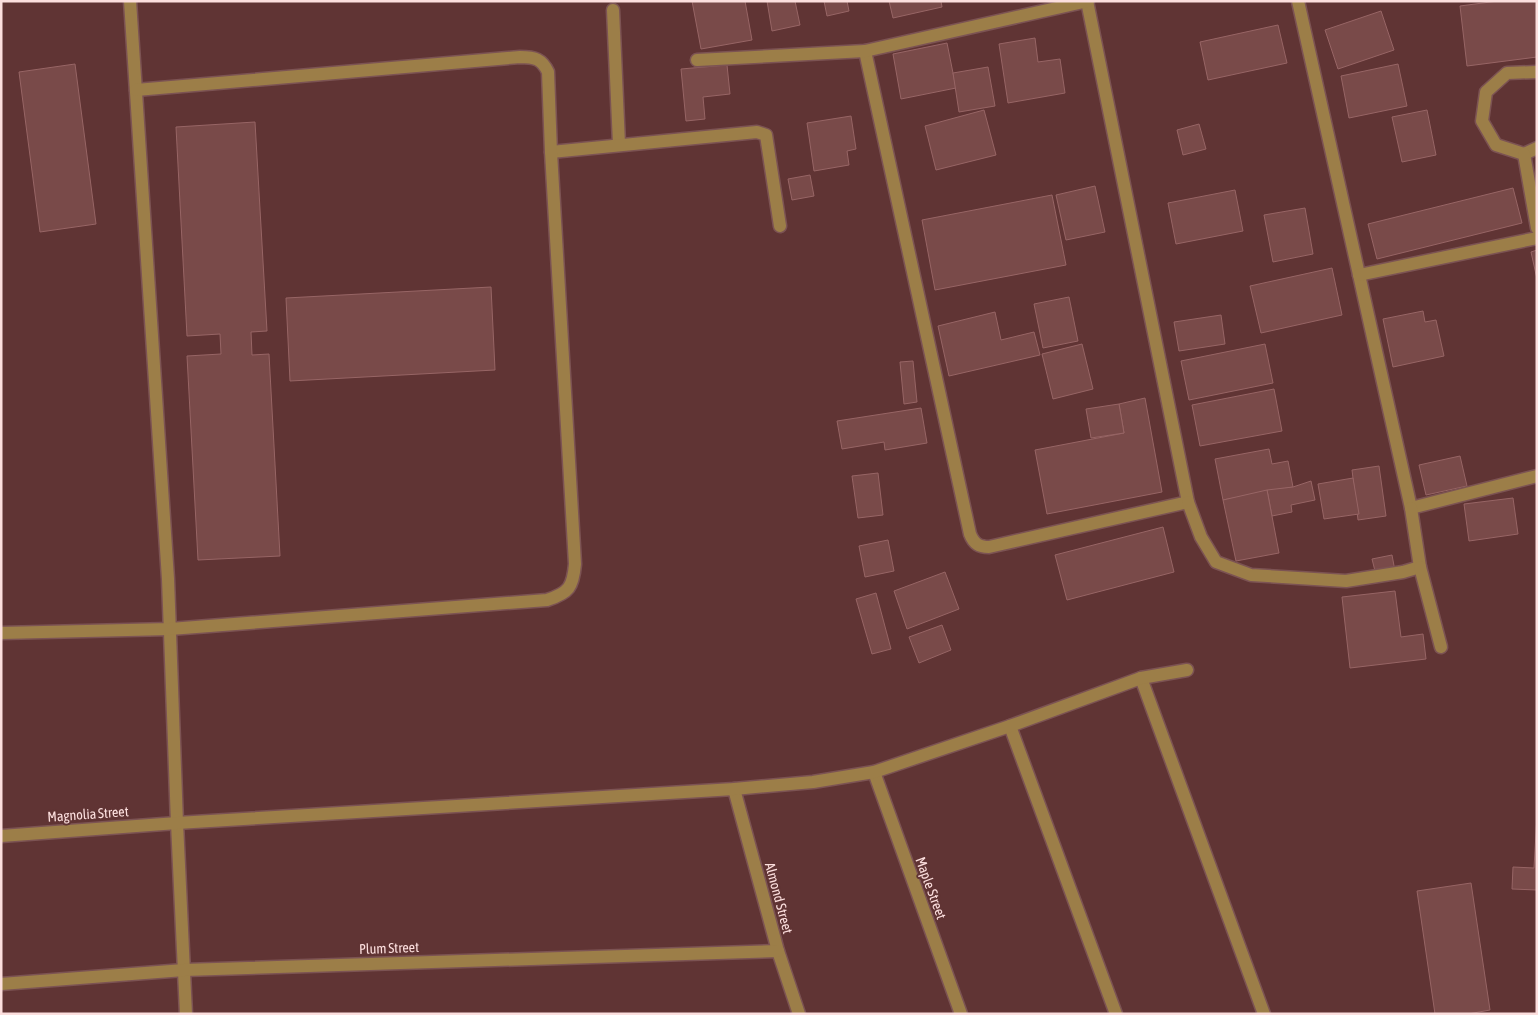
<svg xmlns="http://www.w3.org/2000/svg" width="1538" height="1015" font-family="'Asap Condensed',sans-serif">
  <rect width="100%" height="100%" fill="#603434"/>
  <g fill="#794a49" stroke="#976565">
    <path d="M692,1H745L752,40L701,49Z"/>
    <path d="M767,1H795L800,25L772,31Z"/>
    <path d="M824,1H847L849,11L827,16Z"/>
    <path d="M889,1H941L942,7L893,18Z"/>
    <path d="M1498,1H1537V57L1467,66L1460,6Z"/>
    <path d="M1381,11L1394,50L1338,69L1325,30Z"/>
    <path d="M1278,25L1287,63L1208,80L1200,42Z"/>
    <path d="M1035,38L1038,62L1060,59L1065,93L1008,103L999,44Z"/>
    <path d="M947,43L956,88L901,99L893,54Z"/>
    <path d="M75,64L96,224L40,232L19,72Z"/>
    <path d="M1398,64L1407,106L1349,118L1341,76Z"/>
    <path d="M727,65L730,94L703,97L705,119L686,121L681,69Z"/>
    <path d="M988,67L995,106L959,112L953,73Z"/>
    <path d="M984,110L996,155L936,170L925,126Z"/>
    <path d="M1427,110L1436,155L1402,162L1392,117Z"/>
    <path d="M851,116L856,149L847,151L849,165L814,171L807,123Z"/>
    <path d="M255,122L267,331L251,332L252,355L269,354L280,556L198,560L187,356L221,354L220,334L187,336L176,127Z"/>
    <path d="M1199,124L1206,149L1183,155L1177,130Z"/>
    <path d="M810,175L814,196L792,200L788,179Z"/>
    <path d="M1095,186L1105,232L1066,240L1056,195Z"/>
    <path d="M1513,188L1522,223L1377,259L1368,224Z"/>
    <path d="M1235,190L1243,231L1176,244L1168,203Z"/>
    <path d="M1052,195L1066,265L935,290L922,220Z"/>
    <path d="M1305,208L1313,254L1273,262L1264,215Z"/>
    <path d="M1537,250V279L1531,252Z"/>
    <path d="M1332,268L1342,315L1261,333L1250,286Z"/>
    <path d="M491,287L495,370L290,381L286,298Z"/>
    <path d="M1069,297L1078,341L1043,348L1034,304Z"/>
    <path d="M1423,311L1425,322L1436,320L1444,356L1393,367L1383,319Z"/>
    <path d="M995,312L1001,340L1034,332L1040,355L949,376L938,326Z"/>
    <path d="M1221,315L1225,344L1179,351L1174,322Z"/>
    <path d="M1082,344L1093,389L1053,399L1042,354Z"/>
    <path d="M1265,344L1273,383L1189,400L1181,361Z"/>
    <path d="M913,361L917,402L904,404L900,362Z"/>
    <path d="M1274,389L1282,431L1200,446L1192,405Z"/>
    <path d="M1145,398L1162,492L1047,514L1035,450L1124,433L1119,404Z"/>
    <path d="M1119,404L1124,433L1091,438L1086,409Z"/>
    <path d="M921,408L927,443L885,450L884,442L842,449L837,421Z"/>
    <path d="M1269,449L1272,464L1288,461L1293,487L1223,500L1215,459Z"/>
    <path d="M1460,456L1467,486L1426,495L1419,465Z"/>
    <path d="M1379,466L1386,516L1358,520L1352,470Z"/>
    <path d="M878,473L883,515L858,518L852,476Z"/>
    <path d="M1353,478L1359,514L1324,519L1318,484Z"/>
    <path d="M1311,481L1315,500L1291,505L1292,512L1272,516L1267,490L1293,487Z"/>
    <path d="M1267,490L1279,553L1236,561L1223,500Z"/>
    <path d="M1513,498L1518,534L1469,541L1464,504Z"/>
    <path d="M1163,527L1174,572L1067,600L1055,555Z"/>
    <path d="M888,540L894,571L865,577L859,546Z"/>
    <path d="M1392,555L1395,571L1376,575L1372,559Z"/>
    <path d="M945,572L959,609L907,629L894,591Z"/>
    <path d="M1395,591L1401,637L1423,634L1426,659L1350,668L1342,597Z"/>
    <path d="M876,593L891,649L872,654L856,599Z"/>
    <path d="M942,625L951,650L919,663L909,637Z"/>
    <path d="M1537,815V890L1512,889L1513,867L1534,868Z"/>
    <path d="M1471,883L1490,1010L1468,1014H1435L1417,891Z"/>
  </g>
  <g fill="none" stroke-linecap="round" stroke-linejoin="round">
    <g stroke="#7c5353" stroke-width="15">
      <g id="minor">
        <path d="M130,1L168,579L177,823L186,1014"/>
        <path d="M1298,1L1411,508L1537,476"/>
        <path d="M613,10L619,144"/>
        <path d="M865,51L970,534C974,544 979,547 989,547L1188,502L1087,1"/>
        <path d="M697,60L865,51L1088,1"/>
        <path d="M1537,72L1507,73L1486,92L1482,121L1496,145L1524,154L1537,148"/>
        <path d="M551,152L757,132L766,135L780,226"/>
        <path d="M1524,154L1537,228"/>
        <path d="M1359,275L1537,238"/>
        <path d="M1188,502L1201,537L1216,562L1251,575L1346,581L1403,572L1420,567L1411,508"/>
        <path d="M1420,567L1441,647"/>
        <path d="M1,633L170,629L547,600C569,593 573,587 575,564L551,152L548,72C542,59 535,57 520,57L136,90"/>
        <path d="M1141,678L1264,1014"/>
        <path d="M1010,726L1116,1014"/>
        <path d="M874,772L961,1014"/>
        <path d="M734,789L778,951L799,1014"/>
        <path d="M1,836L177,823L734,789L813,782L874,772L1010,726L1141,678L1187,670"/>
        <path d="M1,984L184,970L778,951"/>
      </g>
    </g>
    <use href="#minor" stroke="#9c7e48" stroke-width="12"/>
  </g>
  <g text-anchor="middle" stroke-width="4" stroke-linejoin="round" paint-order="stroke">
    <g font-size="14" fill="#fcdfde" stroke="#603434">
      <text transform="translate(88 814) rotate(-4)" y="5">Magnolia Street</text>
      <text transform="translate(931 888) rotate(70)" y="5">Maple Street</text>
      <text transform="translate(779 898) rotate(75)" y="5">Almond Street</text>
      <text transform="translate(389 948) rotate(-2)" y="5">Plum Street</text>
    </g>
  </g>
  <rect width="1538" height="1015" fill="none" stroke="#fcdfde" stroke-width="5"/>
</svg>
